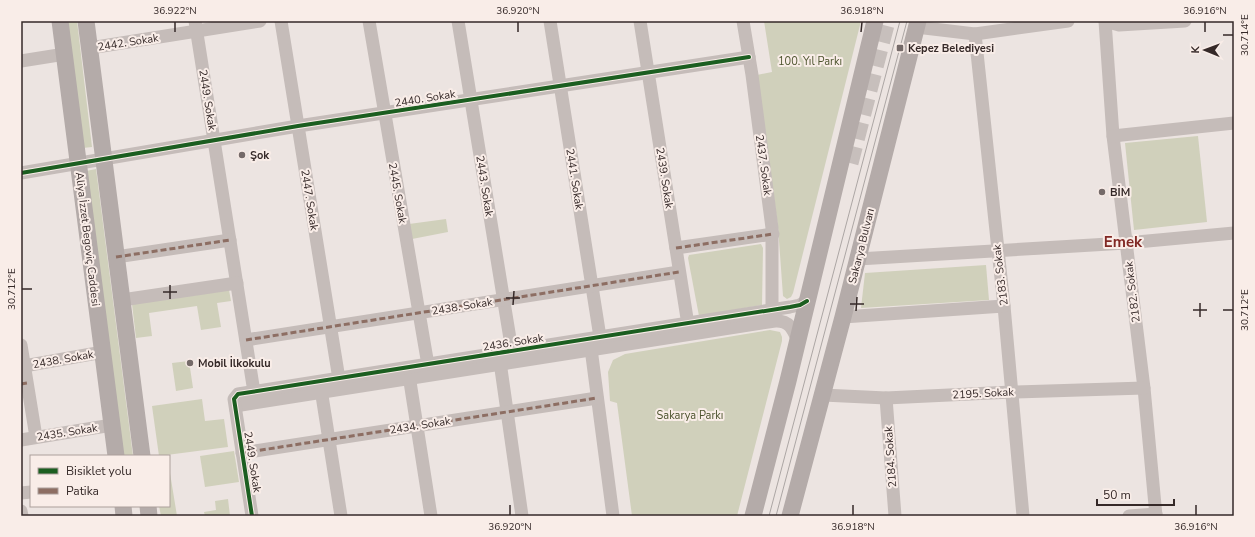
<svg xmlns="http://www.w3.org/2000/svg" width="1255" height="537" font-family="'Nunito Sans',sans-serif">
  <rect width="100%" height="100%" fill="#ece4e1"/>
  <g fill="#d0d0bb">
    <path d="M66,21H77L92,147L83,148Z"/>
    <path d="M764,21H861L793,293L791,297L787,299L783,296L778,227L757,75L772,72Z"/>
    <path d="M1198,136L1207,222L1134,230L1125,143Z"/>
    <path d="M96,169L133,456H123L86,171Z"/>
    <path d="M446,219L448,232L412,239L409,224Z"/>
    <path d="M761,244L763,248L762,305L699,316L688,258L689,255Z"/>
    <path d="M986,265L989,300L861,308L865,273Z"/>
    <path d="M229,290L231,301L217,303L221,327L201,330L197,306L149,313L152,336L136,338L132,304Z"/>
    <path d="M770,330L780,332L782,337V341L737,516H632L617,403L610,401L608,372L613,360L625,354Z"/>
    <path d="M189,361L193,388L176,391L172,363Z"/>
    <path d="M202,399L205,421L224,419L228,447L159,456L152,406Z"/>
    <path d="M234,451L239,482L205,487L200,456Z"/>
    <path d="M169,467L177,516H161L159,506H169Z"/>
    <path d="M228,499L230,516H205L204,512L216,510L215,501Z"/>
  </g>
  <g fill="none" stroke-linecap="round" stroke-linejoin="round">
    <path stroke="#c7bfbc" stroke-width="17" stroke-dasharray="17 8" stroke-linecap="butt" d="M850,163L887,21"/>
    <g stroke="#c5bcb9" stroke-width="13">
      <path d="M195,21L254,392"/>
      <path d="M281,21L339,379"/>
      <path d="M369,21L428,365"/>
      <path d="M458,21L512,351"/>
      <path d="M550,21L600,337"/>
      <path d="M640,21L689,331"/>
      <path d="M743,21L752,75L772,228V310"/>
      <path d="M1105,21L1113,136L1144,388L1156,516"/>
      <path d="M1105,21L1119,25L1185,21"/>
      <path d="M916,27L975,34L1068,21"/>
      <path d="M975,34L1004,306L1023,516"/>
      <path d="M90,48L260,21"/>
      <path d="M21,61L65,54"/>
      <path d="M1113,136L1234,123"/>
      <path d="M21,173L298,126L749,57"/>
      <path d="M676,248L773,234"/>
      <path d="M116,257L230,240"/>
      <path d="M858,259L1126,243L1234,233"/>
      <path d="M122,300L237,283"/>
      <path d="M843,317L1004,306"/>
      <path d="M246,340L679,272"/>
      <path d="M590,341L613,516"/>
      <path d="M21,345L36,437"/>
      <path d="M499,355L522,516"/>
      <path d="M24,366L103,352"/>
      <path d="M408,369L431,516"/>
      <path d="M320,383L341,516"/>
      <path d="M823,395L886,398L1012,392L1144,388"/>
      <path d="M886,398L895,516"/>
      <path d="M236,410L237,406L241,405L775,321C789,320 793,329 798,341"/>
      <path d="M21,440L112,425"/>
      <path d="M242,453L597,398"/>
      <path d="M21,493L31,492"/>
      <path d="M21,511L22,516"/>
      <path d="M252,516L234,399L238,394L790,307L800,305L807,301"/>
      <path d="M1129,516L1156,514"/>
    </g>
    <g stroke="#b4aba9" stroke-width="17">
      <path d="M60,21L116,456"/>
      <path d="M86,21L142,456"/>
      <path d="M123,506L124,516"/>
      <path d="M148,506L149,516"/>
      <path d="M753,516L788,381L875,21"/>
      <path d="M790,516L843,317L918,21"/>
    </g>
    <g stroke="#aca6a4" stroke-width="1">
      <path d="M769,516L900,21"/>
      <path d="M776,516L907,21"/>
    </g>
    <g stroke="#8d6e63" stroke-width="3" stroke-dasharray="6 3" stroke-linecap="butt">
      <path d="M676,248L773,234"/>
      <path d="M116,257L230,240"/>
      <path d="M246,340L679,272"/>
      <path d="M21,384L27,383"/>
      <path d="M242,453L597,398"/>
      <path d="M21,516H22"/>
    </g>
    <g stroke="#f9ede8" stroke-width="6">
      <g id="cycleway">
        <path d="M21,173L298,126L749,57"/>
        <path d="M252,516L234,399L238,394L790,307L800,305L807,301"/>
      </g>
    </g>
    <use href="#cycleway" stroke="#1b5e20" stroke-width="4"/>
  </g>
  <path fill="none" stroke="#352928" stroke-width="1.5" d="M175,32V22M518,32V22M861,32L862,22M1205,32V22M1223,35H1233M22,289H32M163,292H177M506,298H520M170,299V285M850,304H864M513,305L514,291M1193,310H1207M1223,310H1233M856,311L857,297M1200,317V303M510,515V505M853,515V505M1196,515V505"/>
  <g fill="#756a69" stroke="#f9ede8" stroke-width="1.5">
    <rect x="896" y="44" width="8" height="8" rx="2"/>
    <circle cx="242" cy="155" r="4"/>
    <circle cx="1102" cy="192" r="4"/>
    <circle cx="190" cy="363" r="4"/>
  </g>
  <g text-anchor="middle" stroke-width="4" stroke-linejoin="round" paint-order="stroke">
    <g font-size="11" fill="#352928" stroke="#f9ede8">
      <text transform="translate(128 42) rotate(-9)" y="4">2442. Sokak</text>
      <text transform="translate(425 98) rotate(-9)" y="4">2440. Sokak</text>
      <text transform="translate(208 100) rotate(81)" y="4">2449. Sokak</text>
      <text transform="translate(764 165) rotate(82)" y="4">2437. Sokak</text>
      <text transform="translate(665 178) rotate(81)" y="4">2439. Sokak</text>
      <text transform="translate(575 179) rotate(81)" y="4">2441. Sokak</text>
      <text transform="translate(485 186) rotate(81)" y="4">2443. Sokak</text>
      <text transform="translate(398 193) rotate(80)" y="4">2445. Sokak</text>
      <text transform="translate(310 200) rotate(81)" y="4">2447. Sokak</text>
      <text transform="translate(88 239) rotate(83)" y="4">Aliya İzzet Begoviç Caddesi</text>
      <text transform="translate(861 246) rotate(-76)" y="4">Sakarya Bulvarı</text>
      <text transform="translate(1000 275) rotate(-97)" y="4">2183. Sokak</text>
      <text transform="translate(1132 292) rotate(-97)" y="4">2182. Sokak</text>
      <text transform="translate(462 306) rotate(-9)" y="4">2438. Sokak</text>
      <text transform="translate(513 342) rotate(-9)" y="4">2436. Sokak</text>
      <text transform="translate(63 359) rotate(-10)" y="4">2438. Sokak</text>
      <text transform="translate(983 393) rotate(-3)" y="4">2195. Sokak</text>
      <text transform="translate(420 425) rotate(-9)" y="4">2434. Sokak</text>
      <text transform="translate(67 432) rotate(-9)" y="4">2435. Sokak</text>
      <text transform="translate(890 457) rotate(-94)" y="4">2184. Sokak</text>
      <text transform="translate(253 462) rotate(81)" y="4">2449. Sokak</text>
    </g>
    <g font-size="11" font-weight="bold" fill="#352928" stroke="#f9ede8" text-anchor="start">
      <text x="908" y="52">Kepez Belediyesi</text>
      <text x="250" y="159">Şok</text>
      <text x="1110" y="196">BİM</text>
      <text x="198" y="367">Mobil İlkokulu</text>
    </g>
    <g font-size="11" fill="#4c532d" stroke="#f9ede8">
      <text x="810" y="65">100. Yıl Parkı</text>
      <text x="690" y="419">Sakarya Parkı</text>
    </g>
    <g font-size="15" font-weight="bold" fill="#812824" stroke="#f9ede8">
      <text x="1123" y="247">Emek</text>
    </g>
  </g>
  <rect width="1255" height="537" fill="none" stroke="#f9ede8" stroke-width="44"/>
  <rect x="30" y="455" width="140" height="52" fill="#f9ede8" stroke="#ab9f9b"/>
  <rect x="38" y="468" width="20" height="6" fill="#1b5e20" stroke="#ab9f9b"/>
  <text x="66" y="475" font-size="12" fill="#352928">Bisiklet yolu</text>
  <rect x="38" y="488" width="20" height="6" fill="#8d6e63" stroke="#ab9f9b"/>
  <text x="66" y="495" font-size="12" fill="#352928">Patika</text>
  <g transform="translate(1205 50) rotate(271)" stroke="#f9ede8" stroke-width="3" paint-order="stroke">
  <path d="M0-3L7 15L0 10L-7 15Z" fill="#352928"/>
  <text y="-6" font-size="11" font-weight="bold" text-anchor="middle" fill="#352928">K</text>
  </g>
  <path d="M1097 499v6h77v-6" fill="none" stroke="#352928" stroke-width="2"/>
  <text x="1103" y="499" font-size="12" fill="#352928" stroke="#f9ede8" stroke-width="3" paint-order="stroke">50 m</text>
  <rect x="22" y="22" width="1211" height="493" fill="none" stroke="#352928" stroke-width="1.5"/>
  <g font-size="10" text-anchor="middle" fill="#352928">
    <text x="175" y="14">36.922°N</text>
    <text x="518" y="14">36.920°N</text>
    <text x="862" y="14">36.918°N</text>
    <text x="1205" y="14">36.916°N</text>
    <text transform="translate(1244 35) rotate(-90)" y="4">30.714°E</text>
    <text transform="translate(11 289) rotate(-90)" y="4">30.712°E</text>
    <text transform="translate(1244 310) rotate(-90)" y="4">30.712°E</text>
    <text x="510" y="530">36.920°N</text>
    <text x="853" y="530">36.918°N</text>
    <text x="1196" y="530">36.916°N</text>
  </g>
</svg>
